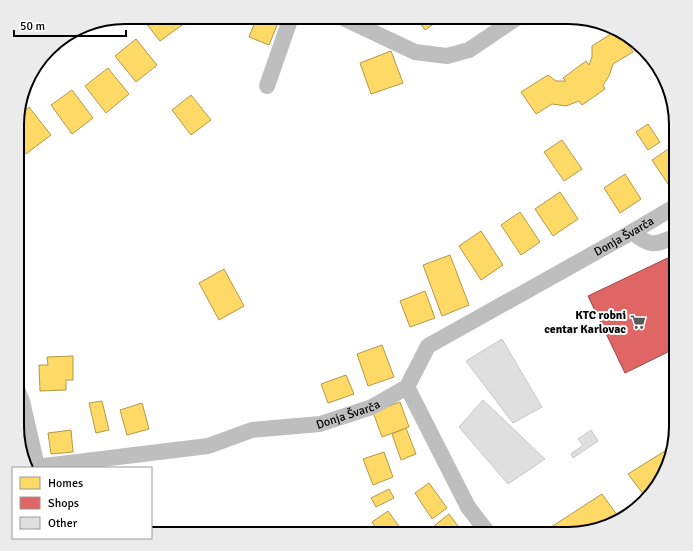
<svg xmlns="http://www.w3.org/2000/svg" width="693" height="551" font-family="Signika,sans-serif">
  <rect width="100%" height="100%" fill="#fff"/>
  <g fill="#ffd966" stroke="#b29847">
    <path d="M141,17H176L182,25L160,41Z"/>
    <rect x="193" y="17" width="25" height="3"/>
    <path d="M257,17L280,18L269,45L249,37Z"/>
    <path d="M406,17H444L425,30L416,17L409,22Z"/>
    <path d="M617,30L620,32L633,52L613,64L609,76L603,85L605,89L582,105L579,101L566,106L552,104L536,114L521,92L548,75L556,81H566L563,78L586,61L589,65L592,57V46Z"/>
    <path d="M136,39L157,65L136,82L115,56Z"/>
    <path d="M391,51L403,83L371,94L360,63Z"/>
    <path d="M108,68L129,94L106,113L85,86Z"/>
    <path d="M72,90L93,118L72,134L51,105Z"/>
    <path d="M191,95L211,120L191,135L172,110Z"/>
    <path d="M29,107L51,135L26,154L18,144V116Z"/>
    <path d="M648,124L660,142L648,150L636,132Z"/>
    <path d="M562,140L582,169L564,181L544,152Z"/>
    <path d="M676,144V183L670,187L652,160Z"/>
    <path d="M625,174L641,199L620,213L604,188Z"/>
    <path d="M560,192L578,219L553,236L535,209Z"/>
    <path d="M520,212L540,242L521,255L501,225Z"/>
    <path d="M481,231L503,265L481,280L459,246Z"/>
    <path d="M450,255L469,305L442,316L423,265Z"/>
    <path d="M224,269L244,306L219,320L199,283Z"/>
    <path d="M425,291L435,318L410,327L400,301Z"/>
    <path d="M382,345L394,377L368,386L357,354Z"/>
    <path d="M73,356V380H66V390L40,391L39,365H48L47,357Z"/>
    <path d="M346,375L354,394L328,403L321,384Z"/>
    <path d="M102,401L109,430L96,433L89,403Z"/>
    <path d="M400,402L409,427L382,437L373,412Z"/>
    <path d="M142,403L149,429L127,435L120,410Z"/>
    <path d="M406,428L416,454L401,460L392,434Z"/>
    <path d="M71,430L73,452L51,454L48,433Z"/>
    <path d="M673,446L668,468L649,498L647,499L628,474Z"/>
    <path d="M384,452L393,477L373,485L363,459Z"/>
    <path d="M429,483L447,508L432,519L415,493Z"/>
    <path d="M389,489L394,498L376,507L371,498Z"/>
    <path d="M602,494L620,519L610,526L568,534H551L548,529Z"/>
    <path d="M388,511L403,532L400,534H380L372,522Z"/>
    <path d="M449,514L464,534H440L434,526Z"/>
  </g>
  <path fill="#e06666" stroke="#9d4747" d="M676,254V348L625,373L588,296Z"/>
  <g fill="#dfdfdf" stroke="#c7c7c7">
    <path d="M502,339L542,407L513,423L466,361Z"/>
    <path d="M483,400L545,459L508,484L459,427Z"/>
    <path d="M591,430L598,441L573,458L571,454L583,445L578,439Z"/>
  </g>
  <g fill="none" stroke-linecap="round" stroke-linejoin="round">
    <g stroke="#bebebe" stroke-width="16">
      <path d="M341,17L415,52L447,56L469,50L518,17"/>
      <path d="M267,86L291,17"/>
      <path d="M632,232C652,248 654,245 676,236"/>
      <path d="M407,387L468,507L489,534"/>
      <path d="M17,389L22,401L37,466"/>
      <path id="s1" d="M28,468L208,446L252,430L320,424L372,407L407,387L428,346L632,232L676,206"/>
    </g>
  </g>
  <defs>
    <g id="supermarket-bare" transform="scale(1.2)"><path d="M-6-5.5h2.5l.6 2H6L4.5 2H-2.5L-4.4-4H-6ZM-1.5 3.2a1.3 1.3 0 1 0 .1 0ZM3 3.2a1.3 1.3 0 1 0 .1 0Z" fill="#595959" stroke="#fff" stroke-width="2.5" paint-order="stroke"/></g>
  </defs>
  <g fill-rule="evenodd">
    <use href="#supermarket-bare" x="638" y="322"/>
  </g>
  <g text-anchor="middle" stroke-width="4" stroke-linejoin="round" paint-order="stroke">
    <g font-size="12" fill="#000" stroke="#fff">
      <text dy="4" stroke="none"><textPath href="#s1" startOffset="662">Donja Švarča</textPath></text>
      <text dy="4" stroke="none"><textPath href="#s1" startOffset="326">Donja Švarča</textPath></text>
    </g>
    <g font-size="12" font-weight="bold" fill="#000" stroke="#fff" text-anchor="end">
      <text x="626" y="319">KTC robni<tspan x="626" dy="14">centar Karlovac</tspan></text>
    </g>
  </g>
  <path d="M0 0H693V551H0ZM125 24H568A101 101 0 0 1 669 125V426A101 101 0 0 1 568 527H125A101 101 0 0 1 24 426V125A101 101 0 0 1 125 24Z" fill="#ebebeb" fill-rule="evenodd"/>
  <path fill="none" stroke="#000" stroke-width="2" d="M125 24H568A101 101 0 0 1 669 125V426A101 101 0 0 1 568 527H125A101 101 0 0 1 24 426V125A101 101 0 0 1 125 24Z"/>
  <rect x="12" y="467" width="140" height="72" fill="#ffffff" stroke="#999999"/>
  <rect x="20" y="477" width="20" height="12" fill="#ffd966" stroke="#999999"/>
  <text x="48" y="487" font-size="12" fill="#000000">Homes</text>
  <rect x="20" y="497" width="20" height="12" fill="#e06666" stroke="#999999"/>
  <text x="48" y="507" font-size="12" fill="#000000">Shops</text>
  <rect x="20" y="517" width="20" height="12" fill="#dfdfdf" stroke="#999999"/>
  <text x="48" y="527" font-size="12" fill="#000000">Other</text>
  <path d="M14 30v6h112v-6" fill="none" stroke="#000000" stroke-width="2"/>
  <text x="20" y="30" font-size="12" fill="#000000" stroke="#ffffff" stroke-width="3" paint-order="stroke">50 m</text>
</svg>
